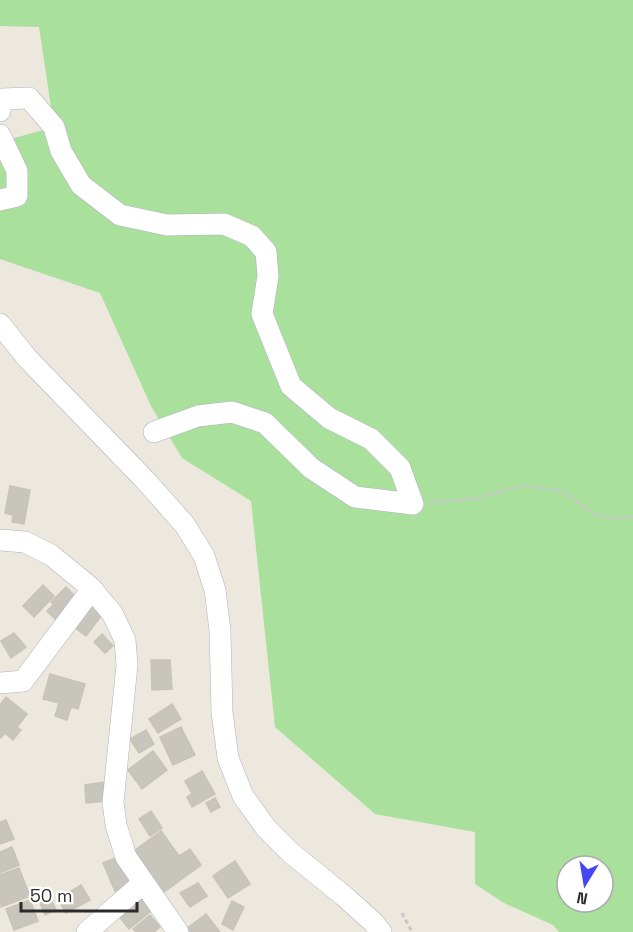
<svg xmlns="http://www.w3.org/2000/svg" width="633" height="932" font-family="'Space Grotesk',sans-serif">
  <rect width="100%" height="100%" fill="#ece8dd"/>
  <path fill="#a8e09c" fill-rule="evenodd" d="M0,0H633V932H559L553,925L504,903L475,884V832L375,814L275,727L251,501L182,458L151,406L100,293L0,259V142L54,127L39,27L0,26ZM567,866H603V902H567Z"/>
  <g fill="#c8c6bc" stroke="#c7c4b7" stroke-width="1.5">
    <path d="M10,486L30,490L24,524L12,522L13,515L5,513Z"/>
    <path d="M43,585L54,596L34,617L23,606Z"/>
    <path d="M66,587L77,598L63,613L51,602Z"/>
    <path d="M89,599L105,611L86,636L70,624Z"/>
    <path d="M53,605L66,618L60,624L47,611Z"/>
    <path d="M14,633L26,647L11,658L1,641Z"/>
    <path d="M102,634L113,646L105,653L94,642Z"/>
    <path d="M151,660H170L172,689L152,690Z"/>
    <path d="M50,674L85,684L78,709L71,707L67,720L55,716L59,703L43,699Z"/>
    <path d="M6,697L27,714L17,727L21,730L13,740L5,733L1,738L0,737V705Z"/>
    <path d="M172,704L181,719L158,733L149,719Z"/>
    <path d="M181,727L195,755L173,765L160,737Z"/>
    <path d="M146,730L154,744L139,753L130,739Z"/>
    <path d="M153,751L167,770L142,789L128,770Z"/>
    <path d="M202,771L215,794L192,807L187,797L192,794L185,781Z"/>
    <path d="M104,782L107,801L86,803L85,785Z"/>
    <path d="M215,798L220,807L211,812L206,803Z"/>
    <path d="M151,811L162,828L150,836L139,819Z"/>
    <path d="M6,820L14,839L0,844V822Z"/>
    <path d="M161,831L179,856L190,849L201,865L164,892L134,851Z"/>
    <path d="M12,847L19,865L0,873V852Z"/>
    <path d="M120,856L132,884L115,891L103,863Z"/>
    <path d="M235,861L250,884L228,898L213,876Z"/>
    <path d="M19,868L30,896L1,907L0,875Z"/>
    <path d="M198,883L207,896L190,907L180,893Z"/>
    <path d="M81,885L90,900L66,913L58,899Z"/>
    <path d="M140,890L155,908L129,929L114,910Z"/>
    <path d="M51,899L56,910L45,915L40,903Z"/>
    <path d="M30,900L38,921L14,930L6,909Z"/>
    <path d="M232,901L244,907L233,930L222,924Z"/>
    <path d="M206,914L220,932H189L186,929Z"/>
    <path d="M150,915L160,927L154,932H136L133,929Z"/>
  </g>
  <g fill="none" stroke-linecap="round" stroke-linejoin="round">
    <g stroke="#b1b1be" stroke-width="22">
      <g id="minor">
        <path d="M0,111L2,99L29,98L54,127L61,151L81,185L120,215L167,225L224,224L252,236L266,252L268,276L262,314L291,386L329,418L371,439L400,468L413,504L355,497L311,468L265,423L232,412L198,416L154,432"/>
        <path d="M0,135L17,171V196L0,200"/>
        <path d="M0,324L27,358L145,480L185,525L204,556L215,590L220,631L222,712L228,758L243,796L266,828L291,853L344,896L374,923L381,932"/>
        <path d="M0,540L25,542L51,555L90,587L112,613L125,640L127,665L113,802L116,825L126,857L178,932"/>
        <path d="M0,683L23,681L92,589"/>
        <path d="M87,932L143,883"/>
      </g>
    </g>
    <g stroke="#c8c8c8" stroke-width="3" stroke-dasharray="4.5 3" stroke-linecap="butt">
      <path d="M430,502L475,499L523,485L563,491L593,514L619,519L633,517"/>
      <path d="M402,913L412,932"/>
    </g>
    <use href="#minor" stroke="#fff" stroke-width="21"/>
  </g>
  <g transform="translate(585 884) rotate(191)"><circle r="28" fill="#ffffff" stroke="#aaaaaa" stroke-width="1.5"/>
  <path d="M0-4.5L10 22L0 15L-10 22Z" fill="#4547f2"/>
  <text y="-9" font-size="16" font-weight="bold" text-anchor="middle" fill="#2b2b2b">N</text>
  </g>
  <path d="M21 902v9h116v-9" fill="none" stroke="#2b2b2b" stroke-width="3"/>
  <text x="30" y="902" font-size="18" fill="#2b2b2b" stroke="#ffffff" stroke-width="4.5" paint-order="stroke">50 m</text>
</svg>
